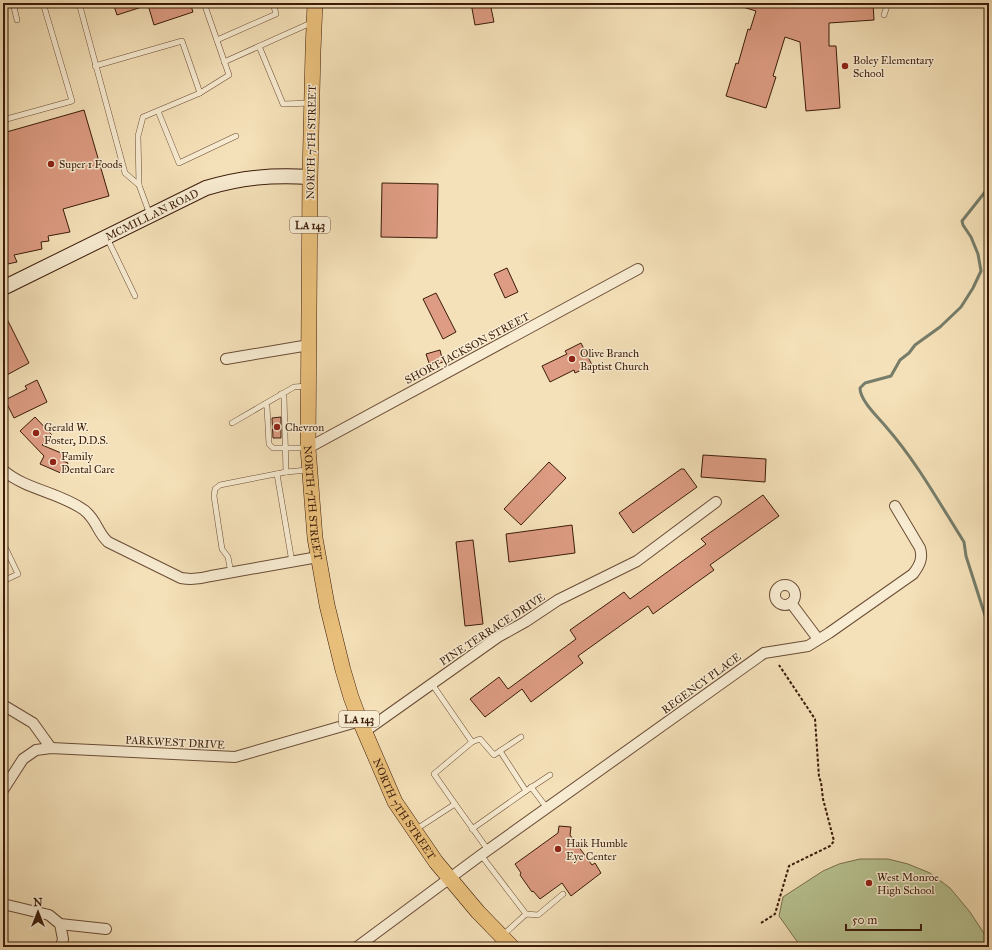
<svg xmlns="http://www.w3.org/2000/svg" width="992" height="950" font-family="'IM FELL Great Primer',serif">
  <rect width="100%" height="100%" fill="#f5e1b9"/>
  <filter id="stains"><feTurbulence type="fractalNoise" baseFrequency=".005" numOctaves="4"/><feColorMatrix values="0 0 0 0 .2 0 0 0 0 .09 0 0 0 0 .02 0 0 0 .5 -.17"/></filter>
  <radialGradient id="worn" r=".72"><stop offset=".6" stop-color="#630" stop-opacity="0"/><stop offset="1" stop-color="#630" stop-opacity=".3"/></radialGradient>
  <path fill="#b8c392" stroke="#7a6f4e" d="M860,859H888L908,864L930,873L950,888L970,912L989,941L981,947H801L779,916L783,897L823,871L839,864Z"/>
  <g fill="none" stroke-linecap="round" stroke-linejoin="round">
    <path stroke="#767d6a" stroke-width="3" d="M989,187L962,221L963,225L971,237L978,254L981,271L973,288L961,307L940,327L915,345L909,353L900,360L891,376L865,383L860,388C860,401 879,418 887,428C916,461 940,504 964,542L966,556L989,628"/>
  </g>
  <g fill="#dd9c83" stroke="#3b1b09">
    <path d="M113,3H190L193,12L154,25L148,5L117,15Z"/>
    <path d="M471,3H490L494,22L475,25Z"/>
    <path d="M737,3H873L874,20L829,23V46H836L840,108L806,111L800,42L785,37L773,76L776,77L766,108L726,96L736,63L738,64L748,29L750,30L756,11L736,5Z"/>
    <path d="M84,110L109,196L63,209L70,232L48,236L49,241L41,242L42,249L14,255L17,262L3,265V133Z"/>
    <path d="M382,183L438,184L437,238L381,237Z"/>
    <path d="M507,268L518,292L505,298L494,274Z"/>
    <path d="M436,293L456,332L443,339L423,299Z"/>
    <path d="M3,311L29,363L3,377Z"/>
    <path d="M581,343L592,365L575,373L574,370L550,382L542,366L567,354L565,351Z"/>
    <path d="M440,350L443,362L430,366L426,354Z"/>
    <path d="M37,380L47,402L14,418L5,400L27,389L25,386Z"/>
    <path d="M35,417L52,435L42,445L66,455L63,461L68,463L63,474L40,464L44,456L20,431Z"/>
    <path d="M281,417V438H273L272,418Z"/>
    <path d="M703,455L766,459L765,482L701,477Z"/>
    <path d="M549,462L566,478L521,525L504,509Z"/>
    <path d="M681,469H684L697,487L633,533L619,513Z"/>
    <path d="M763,495L779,516L710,565L714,570L653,614L648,606L578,656L583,663L531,702L522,689L485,717L470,699L499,677L508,689L576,639L570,630L624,592L630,599L706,544L701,539Z"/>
    <path d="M572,525L575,553L509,562L506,534Z"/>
    <path d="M473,540L483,624L465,626L456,542Z"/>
    <path d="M559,826L571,827L570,835L592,865L595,863L601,873L571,896L562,883L540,899L533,891L532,892L520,875L521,873L515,864L558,833Z"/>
  </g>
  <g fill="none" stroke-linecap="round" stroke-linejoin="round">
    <g stroke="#6a4c35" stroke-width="6">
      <g id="lane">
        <path d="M13,3L17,20"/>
        <path d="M79,3L125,173L139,185L150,215"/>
        <path d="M987,3L989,4"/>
        <path d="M884,15L888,3"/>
        <path d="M217,40L276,14L273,3"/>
        <path d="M259,46L283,104L311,103"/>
        <path d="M224,62L313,22"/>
        <path d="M95,66L182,41L200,93L143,117L138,136L139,185"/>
        <path d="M200,93L229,75L205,6L215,3"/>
        <path d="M158,111L179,163L236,136"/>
        <path d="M3,120L72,101L43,3"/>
        <path d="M107,238L135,296"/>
        <path d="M281,394L284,397L286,472"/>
        <path d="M265,404L267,407L269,444L273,448H307"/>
        <path d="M232,423L294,387L308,386"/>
        <path d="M277,474L292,562"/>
        <path d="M3,548L5,547L18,574L3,581"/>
        <path d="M231,573L228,557L222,549L214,496L215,489L220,485L286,472L308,470"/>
        <path d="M472,742L480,739L494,755L521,737"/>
        <path d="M500,751L526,791L550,775"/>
        <path d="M531,787L547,808"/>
        <path d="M455,804L488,850"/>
        <path d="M472,829L526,791"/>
        <path d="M415,830L455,804L434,774L472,742L432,684"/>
        <path d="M481,855L526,914"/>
        <path d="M502,936L526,914L538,915L563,894"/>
      </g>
    </g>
    <g stroke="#6a4c35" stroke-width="12">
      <g id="street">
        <path d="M226,359L309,345"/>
        <path d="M308,448L638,269"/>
        <path d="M3,470C26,490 59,492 84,510C97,520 97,532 108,542L181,578C192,580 200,579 211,576L318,557"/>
        <circle cx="785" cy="595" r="10"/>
        <path d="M791,603L818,639"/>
        <path d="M3,705L33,723L51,748"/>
        <path d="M364,732L498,637L525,622L558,600L637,561L716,502"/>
        <path d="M3,790L23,759L36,750L51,748L235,757L360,721"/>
        <path d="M3,904L49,915L60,924L63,939L61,947"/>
        <path d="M60,924L106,929"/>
        <path d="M357,947L481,855L764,653L808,646L829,633L913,574C920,565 923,558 920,548L895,506"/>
      </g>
    </g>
    <g stroke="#3b1b09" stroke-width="16">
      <g id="secondary">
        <path id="s1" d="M3,288L206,188C243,177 271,175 310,177"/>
      </g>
    </g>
    <g stroke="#3b1b09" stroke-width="16">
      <g id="primary">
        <path id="s2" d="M315,3L313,51L310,177L308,448L315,538L327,605L343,670L351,697L360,721L395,802L436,862L478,912L512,947"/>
      </g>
    </g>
    <path stroke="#3b1b09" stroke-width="2" stroke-dasharray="3 2" stroke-linecap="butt" d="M761,923L775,914L789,866L830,846L834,841L823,799L821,782L819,777L815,719L779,665"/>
    <use href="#lane" stroke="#f8ecd2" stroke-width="5"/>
    <use href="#street" stroke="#f8ecd2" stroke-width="10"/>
    <use href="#secondary" stroke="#f8ecd2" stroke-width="14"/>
    <use href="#primary" stroke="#eac07c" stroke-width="15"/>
  </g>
  <g fill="#8f2418" stroke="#f8ecd2" stroke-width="1.5">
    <circle cx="845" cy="66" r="4"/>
    <circle cx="51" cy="164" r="4"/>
    <circle cx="572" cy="359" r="4"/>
    <circle cx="277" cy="427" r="4"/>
    <circle cx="36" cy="433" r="4"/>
    <circle cx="53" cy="462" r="4"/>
    <circle cx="558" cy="849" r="4"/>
    <circle cx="869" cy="883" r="4"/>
  </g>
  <g text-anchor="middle" stroke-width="3" stroke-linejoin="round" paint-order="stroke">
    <g fill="#f8ecd2" stroke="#745a45" stroke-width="1">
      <rect x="290" y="217" width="40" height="16" rx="3"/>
      <rect x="339" y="711" width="40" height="16" rx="3"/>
    </g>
    <g font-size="10" font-weight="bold" fill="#3b1b09">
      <text x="310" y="229">LA 143</text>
      <text x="359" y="723">LA 143</text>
    </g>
    <g font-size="11" fill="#3b1b09" stroke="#f8ecd2" text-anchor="start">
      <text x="853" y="64">Boley Elementary<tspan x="853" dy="13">School</tspan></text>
      <text x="59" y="168">Super 1 Foods</text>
      <text x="580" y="357">Olive Branch<tspan x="580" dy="13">Baptist Church</tspan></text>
      <text x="44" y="431">Gerald W.<tspan x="44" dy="13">Foster, D.D.S.</tspan></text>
      <text x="285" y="431">Chevron</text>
      <text x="61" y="460">Family<tspan x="61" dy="13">Dental Care</tspan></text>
      <text x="566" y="847">Haik Humble<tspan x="566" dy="13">Eye Center</tspan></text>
      <text x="877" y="881">West Monroe<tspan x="877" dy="13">High School</tspan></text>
    </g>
    <g font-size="11" fill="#3b1b09" stroke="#f8ecd2">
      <text transform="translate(311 142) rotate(-89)" y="4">NORTH 7TH STREET</text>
      <text dy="4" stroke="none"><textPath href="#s1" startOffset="166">MCMILLAN ROAD</textPath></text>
      <text transform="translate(467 348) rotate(-28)" y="4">SHORT JACKSON STREET</text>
      <text dy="4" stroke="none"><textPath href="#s2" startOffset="500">NORTH 7TH STREET</textPath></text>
      <text transform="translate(492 629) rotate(-33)" y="4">PINE TERRACE DRIVE</text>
      <text transform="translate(701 683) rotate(-36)" y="4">REGENCY PLACE</text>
      <text transform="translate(175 742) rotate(3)" y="4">PARKWEST DRIVE</text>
      <text dy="4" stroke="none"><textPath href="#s2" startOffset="823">NORTH 7TH STREET</textPath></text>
    </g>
  </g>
  <rect width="992" height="950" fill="none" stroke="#f5e1b9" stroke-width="16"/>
  <rect x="4" y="4" width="984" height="942" fill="none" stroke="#3b1b09" stroke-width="2"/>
  <rect x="8" y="8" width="976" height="934" fill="none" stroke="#3b1b09"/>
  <g transform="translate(38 912)" stroke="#f8ecd2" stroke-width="3" paint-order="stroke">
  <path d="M0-3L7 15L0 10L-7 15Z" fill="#3b1b09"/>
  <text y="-6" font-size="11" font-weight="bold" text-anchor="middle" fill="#3b1b09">N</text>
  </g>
  <path d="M846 924v6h75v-6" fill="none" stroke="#3b1b09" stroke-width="2"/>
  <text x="852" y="924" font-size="12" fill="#3b1b09" stroke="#f8ecd2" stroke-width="3" paint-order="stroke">50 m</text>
  <rect width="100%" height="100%" filter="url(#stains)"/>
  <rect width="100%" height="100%" fill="url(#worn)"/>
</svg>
